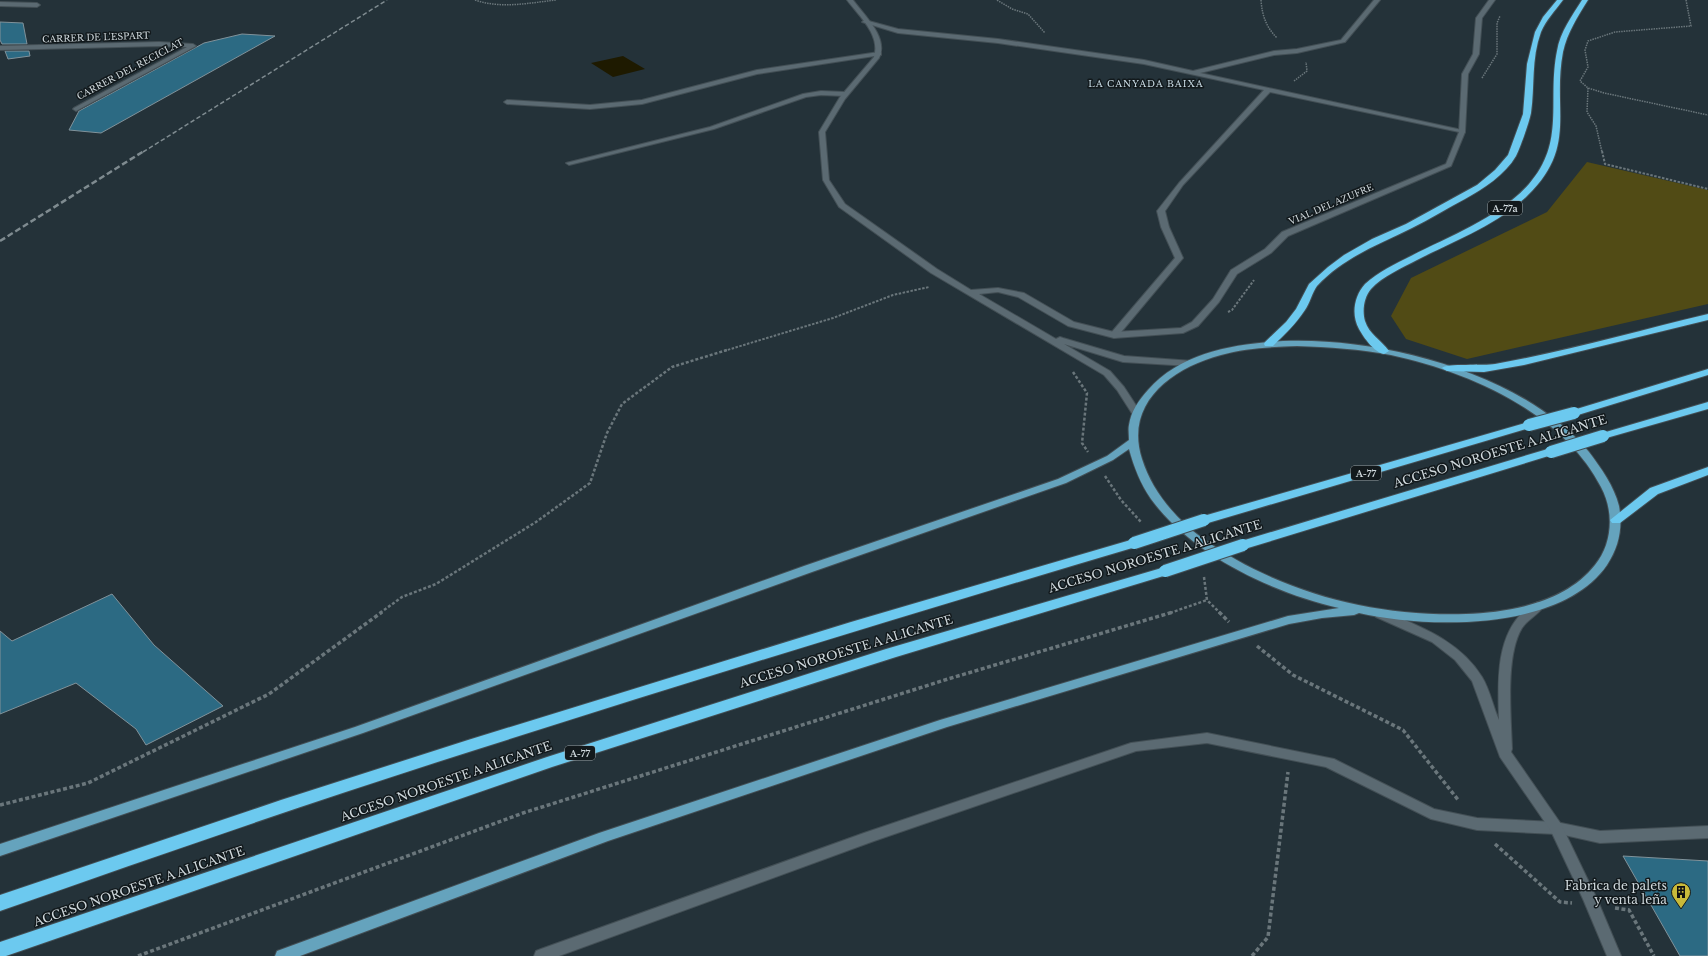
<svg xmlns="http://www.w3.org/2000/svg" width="1708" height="956" font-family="'Libre Baskerville',serif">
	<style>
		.green { fill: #514b15 }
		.water { fill: #1e1a00 }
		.building { fill: #2c6a83; stroke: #81929a }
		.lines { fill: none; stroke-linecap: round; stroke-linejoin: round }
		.lane-casing { stroke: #434f55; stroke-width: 2 }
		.street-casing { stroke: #434f55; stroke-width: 2 }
		.secondary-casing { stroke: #434f55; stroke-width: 2 }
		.primary-casing { stroke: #434f55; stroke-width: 2 }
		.highway-casing { stroke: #434f55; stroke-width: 2 }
		.path-far3 { stroke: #6a767b; stroke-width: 1.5; stroke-dasharray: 1.5 1; stroke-linecap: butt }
		.path-far2 { stroke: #6a767b; stroke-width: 2; stroke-dasharray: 2.5 1.5; stroke-linecap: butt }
		.path-far1 { stroke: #6a767b; stroke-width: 2.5; stroke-dasharray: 3 2; stroke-linecap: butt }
		.path { stroke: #6a767b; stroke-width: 3.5; stroke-dasharray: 4 2.5; stroke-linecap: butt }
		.lane { fill: #5b6a72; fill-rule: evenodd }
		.street { fill: #5b6a72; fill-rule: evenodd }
		.secondary { fill: #5b6a72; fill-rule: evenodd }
		.primary { fill: #65a3bd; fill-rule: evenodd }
		.highway { fill: #6cc9ef; fill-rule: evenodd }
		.rail-far1 { stroke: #7f8b90; stroke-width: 1.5; stroke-dasharray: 4.5 2.5; stroke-linecap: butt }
		.rail { stroke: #7f8b90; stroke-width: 2.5; stroke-dasharray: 6 3; stroke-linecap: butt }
		.highway-bridge-casing { stroke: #434f55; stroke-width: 14; stroke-linecap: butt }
		.highway-bridge { stroke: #6cc9ef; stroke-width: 12 }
		.labels { text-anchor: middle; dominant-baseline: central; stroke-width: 3; stroke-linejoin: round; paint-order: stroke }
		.far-street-label { font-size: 9px; fill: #d0d9dd; stroke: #12191c }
		.far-neighbourhood-label { font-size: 9px; letter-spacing: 1px; fill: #c7d9e2; stroke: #12191c }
		.shield { fill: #12191c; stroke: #979fa3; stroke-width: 1 }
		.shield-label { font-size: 9px; font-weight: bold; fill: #d0d9dd }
		.near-street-label { font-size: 12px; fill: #d0d9dd; stroke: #12191c }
		.near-poi-label { font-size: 12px; fill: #d0d9dd; stroke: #12191c; text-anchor: end }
	</style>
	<rect width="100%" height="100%" fill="#243239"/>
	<!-- green -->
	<path class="green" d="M1587 162 1708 190V304L1467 359 1406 339 1391 316 1411 278 1547 212Z"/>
	<!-- water -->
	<path class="water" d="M623 56 645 69 613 77 591 63Z"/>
	<!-- building -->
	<path class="building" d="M0 22 23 23 27 44H2L0 40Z
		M242 34 275 36 101 133 69 130 79 111 204 43Z
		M5 51H29L30 56 8 59Z
		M112 594 154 645 223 706 146 745 136 729 76 683 0 714V631L12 641Z
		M1623 856 1708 861V956H1680Z"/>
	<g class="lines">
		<!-- lane casing -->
		<g class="lane-casing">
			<path id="lane" d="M879 52 881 53V55L757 74 642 104 590 109 507 104 504 102 507 100 590 105 642 100 757 70Z
				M821 91 845 92 848 94 845 96 821 95 806 97 714 129 569 165 566 163 710 127 803 94Z
				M1207 733 1334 759 1434 809 1477 818 1556 822 1561 824 1563 828 1561 832 1556 834 1477 830 1431 819 1326 767 1207 743 1136 751 874 841 559 956H534L536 951 541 949 864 833 1131 743Z"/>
		</g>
		<!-- street casing -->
		<g class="street-casing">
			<path id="street" d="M1374 0H1380L1345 42 1297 53 1274 55 1200 73 1462 130 1465 132 1464 133 1270 92 1183 185 1165 211 1169 227 1183 258 1117 337 1114 338 1110 335 1111 333 1175 258 1161 227 1157 211 1179 183 1264 90 1144 64 998 43 898 33 862 22 865 20 898 29 998 39 1144 60 1193 71 1274 51 1297 49 1341 40Z
				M0 2 37 3 40 5 37 7 0 6Z
				M159 42 193 44 196 46 76 111 73 109 74 108 187 47 159 46 0 50V46Z
				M1556 822 1600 831 1708 826V838L1600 843 1551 832 1549 828 1551 824Z"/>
		</g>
		<!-- secondary casing -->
		<g class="secondary-casing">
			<path id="secondary" d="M847 0H853C864 15 889 38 879 58L845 99 825 132 829 180 845 204 937 269 971 290 998 288 1024 293 1074 322 1114 332 1181 328 1192 322 1213 299 1231 270 1265 249 1282 232 1446 164 1459 132 1462 74 1473 54 1476 18 1489 0H1495L1482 18 1479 54 1468 74 1465 132 1451 166 1288 236 1271 253 1237 274 1219 302 1198 326 1183 333 1114 338 1068 326 1018 297 998 292 979 294 1056 339 1060 337 1063 338 1124 356 1193 361 1194 363 1190 366 1123 362 1064 344 1110 371 1124 387 1141 413 1136 416 1133 415 1117 390 1104 375 931 273 839 207 823 180 819 132 840 97 874 57C881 35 859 16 847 0Z
				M1538 602 1542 603 1544 606C1538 615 1528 619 1522 628 1505 656 1511 716 1512 749L1511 752 1561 824 1597 899 1621 956H1607L1583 899 1551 831 1500 757 1472 681 1455 660 1432 642 1376 617 1374 614 1376 611H1384C1421 627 1460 641 1482 677 1490 690 1493 707 1499 720 1498 683 1495 637 1525 610 1529 607 1533 604 1538 602Z"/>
		</g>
		<!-- primary casing -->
		<g class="primary-casing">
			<path id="primary" d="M1283 341C1382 337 1523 373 1589 452 1601 468 1614 486 1619 506 1623 527 1619 547 1607 565 1562 631 1428 629 1359 613L1354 615 1322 618 1289 624 947 727 608 841 300 956H275L277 951 599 833 940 720 1288 616 1339 608C1273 593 1192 555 1151 499 1140 483 1134 467 1129 449L1113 460 1066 483 812 572 363 733 0 856V844L355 727 804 566 1058 479 1107 456 1129 440C1129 435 1128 429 1129 425 1131 411 1139 400 1148 390 1181 352 1235 344 1283 341ZM1297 346C1329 347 1360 349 1391 355 1470 372 1563 413 1601 487 1614 511 1613 543 1595 565 1565 603 1511 612 1466 614 1373 617 1278 592 1202 538 1175 518 1152 491 1142 459 1124 403 1172 368 1221 355 1245 348 1271 347 1297 346Z"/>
		</g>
		<!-- highway casing -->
		<g class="highway-casing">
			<path id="highway" d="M1557 0H1563C1555 11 1546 20 1541 32 1531 59 1535 86 1531 113 1529 123 1520 148 1516 156 1505 175 1483 189 1465 199 1448 208 1430 219 1412 228 1378 245 1344 257 1317 286 1312 293 1310 303 1305 310 1296 324 1284 335 1273 346H1265L1264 344 1265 342 1286 322 1296 309 1309 284 1328 267 1344 255 1372 239 1406 224 1477 185 1495 170 1508 155 1523 114 1527 64 1535 32 1543 17Z
				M1582 0H1588C1578 16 1567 33 1563 52 1552 110 1578 147 1527 196 1497 225 1454 241 1417 260 1402 268 1383 276 1371 289 1364 297 1362 311 1365 321 1369 334 1381 340 1389 351L1384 354C1374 352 1364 338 1359 329 1351 315 1354 296 1365 284 1378 272 1395 264 1411 256 1450 236 1500 217 1529 184 1566 142 1547 100 1557 51 1560 32 1572 16 1582 0Z
				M1708 314V320L1524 365 1484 372 1447 371 1442 368C1445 363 1485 366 1495 364 1567 351 1637 331 1708 314Z
				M1708 369V375L1578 415H1570L1568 413 1570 411Z
				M1708 402V409L1603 439 1599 438 1597 436 1599 434Z
				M1529 422 1533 423 1535 425 1533 427 1208 523H1200L1198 520 1200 517Z
				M1551 448 1555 450 1557 452 1555 454 1248 548 1243 549 1238 548 1237 545 1238 542Z
				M1708 467V475L1658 494 1620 523H1612L1610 520 1650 488Z
				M1134 539 1139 540 1140 543 1139 546C916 612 694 680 472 751 314 801 157 856 0 911V895L281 800 468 740 851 622Z
				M1165 567 1170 568 1172 571 1170 574 896 657 552 767 6 956H0V942L547 757 886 649Z"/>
		</g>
		<!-- path-far3 -->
		<path class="path-far3" d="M475 0C501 9 529 3 556 0
			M997 0 1012 9 1028 14 1045 33
			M1261 0C1262 15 1266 27 1277 38
			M1686 0 1691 26 1615 32 1588 41 1585 50 1588 67 1580 81 1588 88 1604 93 1708 115
			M1482 78 1497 54V23L1500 16
			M1294 81 1307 71 1306 62
			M1588 88 1587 112 1596 126 1602 152"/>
		<!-- path-far2 -->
		<path class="path-far2" d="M1602 151 1605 164 1708 189
			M1228 312 1232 310 1254 280
			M724 351 833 318 893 295 929 287"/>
		<!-- path-far1 -->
		<path class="path-far1" d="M1073 372 1087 393 1082 443 1088 452
			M1105 476 1121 500 1141 522
			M1204 577 1207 600 1220 613
			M380 613 402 597 436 584 536 522 590 483 607 433 622 404 672 367 727 350
			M1170 613 1207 600"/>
		<!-- path -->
		<path class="path" d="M1219 612 1229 622
			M1257 646 1293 675 1403 730 1459 801
			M0 805 88 783 269 694 382 612
			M1495 844 1560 902 1572 903
			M1615 908 1629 910 1654 956
			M138 956 523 813 948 679 1173 612
			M1252 956 1268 937 1288 772"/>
		<!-- lane -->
		<use href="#lane" class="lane"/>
		<!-- street -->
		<use href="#street" class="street"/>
		<!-- secondary -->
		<use href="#secondary" class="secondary"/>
		<!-- primary -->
		<use href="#primary" class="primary"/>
		<!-- highway -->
		<use href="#highway" class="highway"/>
		<!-- rail-far1 -->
		<path class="rail-far1" d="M143 152 387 0"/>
		<!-- rail -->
		<path class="rail" d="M0 241 144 151"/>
		<!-- highway-bridge casing -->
		<g class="highway-bridge-casing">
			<path id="highway-bridge" d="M1529 425 1574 413
				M1551 452 1603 436
				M1134 543 1204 520
				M1165 571 1243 545"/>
		</g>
		<!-- highway-bridge -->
		<use href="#highway-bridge" class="highway-bridge"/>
	</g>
	<!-- icons -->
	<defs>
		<g id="building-pin" transform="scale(1)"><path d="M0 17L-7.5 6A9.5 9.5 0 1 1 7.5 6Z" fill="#c9ba3a" stroke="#12191c"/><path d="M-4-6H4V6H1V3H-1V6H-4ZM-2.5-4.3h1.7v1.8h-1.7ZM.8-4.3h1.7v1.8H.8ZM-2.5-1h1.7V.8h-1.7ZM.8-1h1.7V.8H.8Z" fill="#111"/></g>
	</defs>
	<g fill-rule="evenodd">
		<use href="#building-pin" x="1681" y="892"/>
	</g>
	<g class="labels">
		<!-- far-street labels -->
		<g class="far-street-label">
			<text transform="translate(96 37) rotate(-2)">CARRER DE L'ESPART</text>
			<text transform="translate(130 69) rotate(-28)">CARRER DEL RECICLAT</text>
			<text transform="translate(1331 204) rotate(-23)">VIAL DEL AZUFRE</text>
		</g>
		<!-- far-neighbourhood labels -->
		<g class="far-neighbourhood-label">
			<text x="1146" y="83">LA CANYADA BAIXA</text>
		</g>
		<!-- shield labels -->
		<g class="shield">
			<rect x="1488" y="201" width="34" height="14" rx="3"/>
			<rect x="1351" y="466" width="30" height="14" rx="3"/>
			<rect x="565" y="746" width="30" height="14" rx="3"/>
		</g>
		<g class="shield-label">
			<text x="1505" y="208">A-77a</text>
			<text x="1366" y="473">A-77</text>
			<text x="580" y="753">A-77</text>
		</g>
		<!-- near-street labels -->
		<g class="near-street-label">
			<text transform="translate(1500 451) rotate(-17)">ACCESO NOROESTE A ALICANTE</text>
			<text transform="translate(1155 556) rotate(-17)">ACCESO NOROESTE A ALICANTE</text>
			<text transform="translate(846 651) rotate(-17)">ACCESO NOROESTE A ALICANTE</text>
			<text transform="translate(446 781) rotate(-19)">ACCESO NOROESTE A ALICANTE</text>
			<text transform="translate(139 886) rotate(-19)">ACCESO NOROESTE A ALICANTE</text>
		</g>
		<!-- near-poi labels -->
		<g class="near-poi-label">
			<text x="1667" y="885">Fabrica de palets<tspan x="1667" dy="14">y venta leña</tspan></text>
		</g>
	</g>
</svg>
